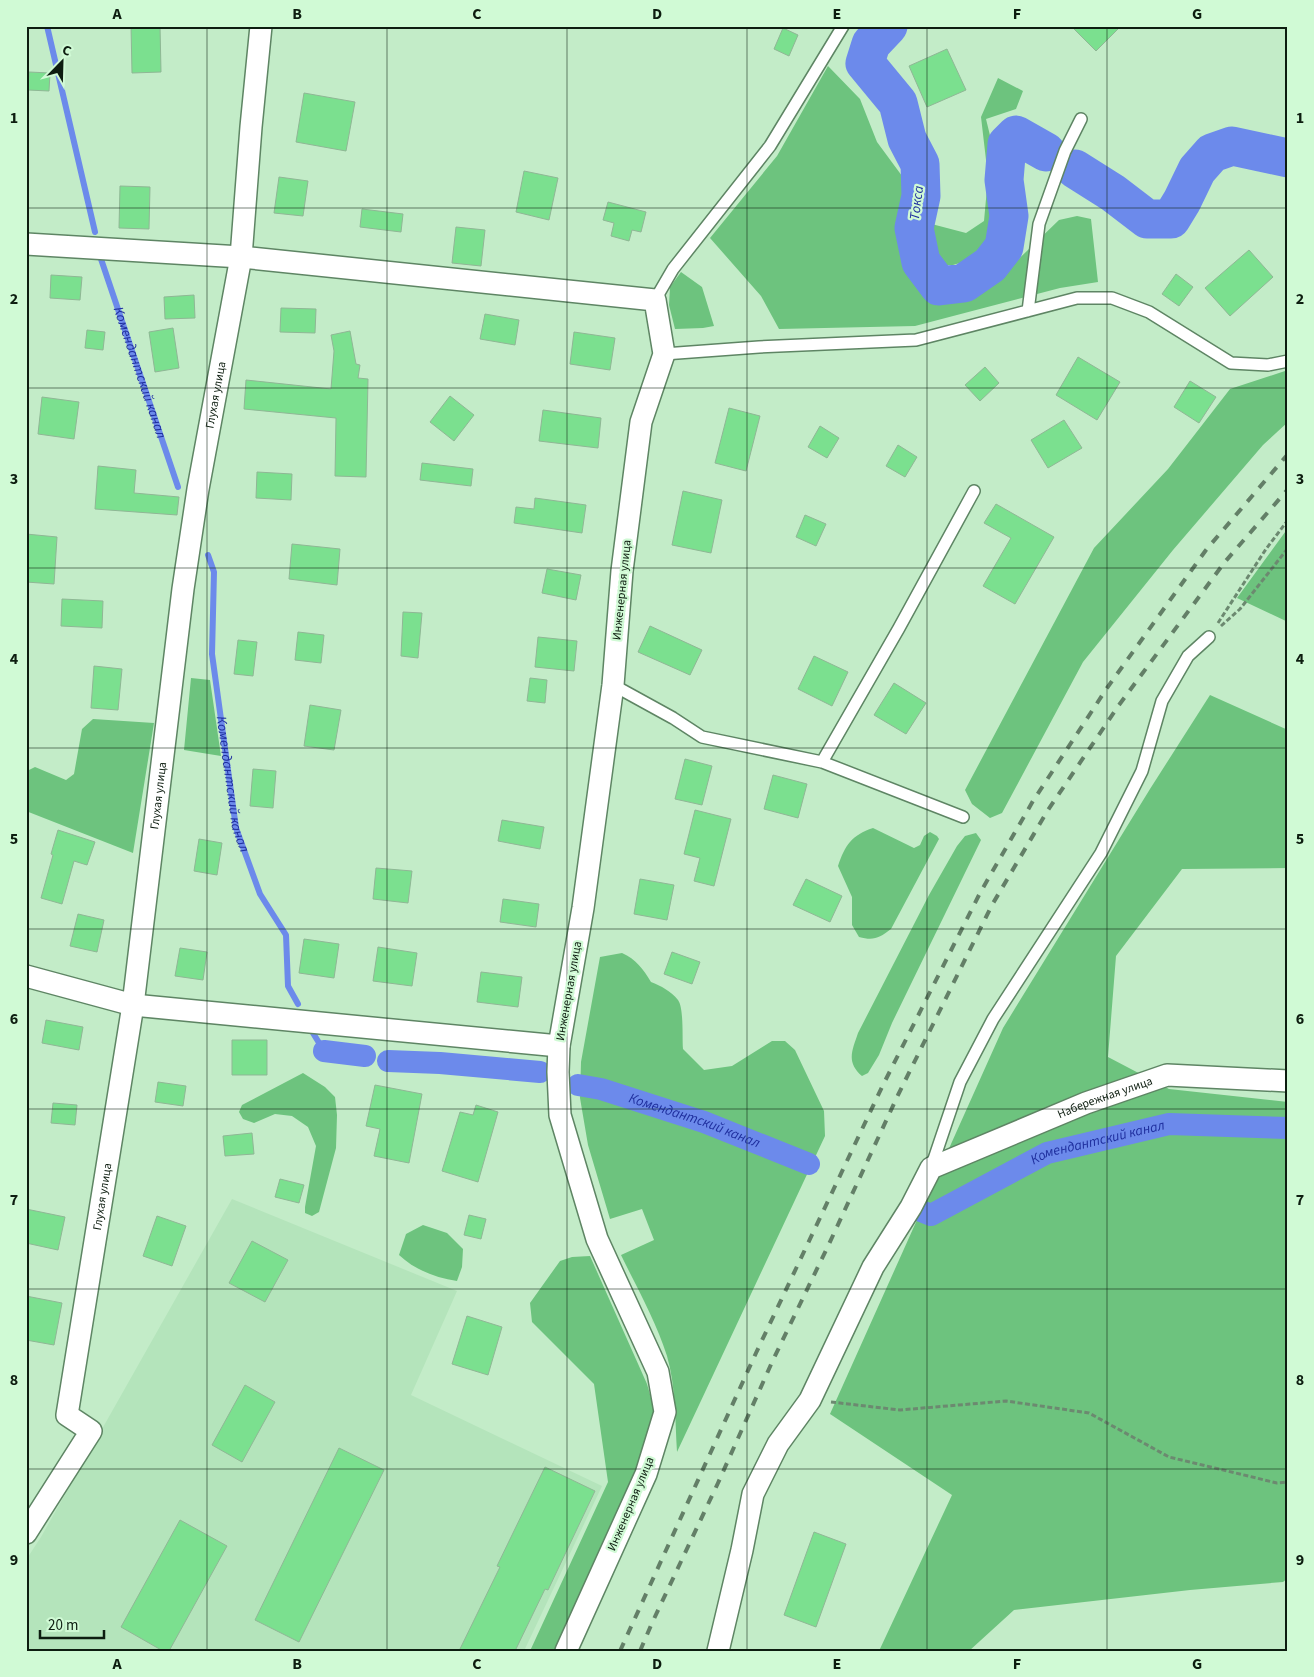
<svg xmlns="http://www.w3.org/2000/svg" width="1314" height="1677" font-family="'Source Sans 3',sans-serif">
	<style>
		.built { fill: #b4e4bb }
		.green { fill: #6dc37e }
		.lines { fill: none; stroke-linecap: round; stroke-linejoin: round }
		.stream { stroke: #6c8aeb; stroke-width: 6 }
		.canal { stroke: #6c8aeb; stroke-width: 22 }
		.river { stroke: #6c8aeb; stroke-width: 39 }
		.building { fill: #7be08f; stroke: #8fb795 }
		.service-casing { stroke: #5e8564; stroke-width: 14 }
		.minor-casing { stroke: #5e8564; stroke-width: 24 }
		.path { stroke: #6c8970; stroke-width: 3; stroke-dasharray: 5 2.5; stroke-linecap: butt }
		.service { stroke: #fff; stroke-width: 11 }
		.minor { stroke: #fff; stroke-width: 21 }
		.rail { stroke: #637f67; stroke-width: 4; stroke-dasharray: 9 9; stroke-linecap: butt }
		.grid { fill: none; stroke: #0d1d10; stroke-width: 1; stroke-opacity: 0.55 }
		.labels { text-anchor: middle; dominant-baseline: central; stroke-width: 4.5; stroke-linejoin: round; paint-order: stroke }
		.street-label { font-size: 12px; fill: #0d1d10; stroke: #d0fad5 }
		.water-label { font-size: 14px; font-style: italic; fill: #1f2f9e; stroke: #d0fad5 }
		.neatline { fill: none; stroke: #0d1d10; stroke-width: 2 }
		.grid-label { font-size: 16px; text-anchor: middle; font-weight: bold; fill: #0d1d10 }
	</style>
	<rect width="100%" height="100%" fill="#c3ecc8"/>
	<!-- built -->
	<path class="built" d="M232 1199 457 1291 411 1395 602 1486 524 1651H26V1560L41 1537Z"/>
	<!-- green -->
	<path class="green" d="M828 66 860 99 877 142 905 180 904 226 916 265 935 290 964 289 999 278 1059 220 1077 216 1091 219 1098 282 1060 288 915 326 779 329 761 296 710 238 777 156Z
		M998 78 1023 91 1016 109 986 119 995 156 996 200 999 226 994 238 986 250 970 260 953 265H938L925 254 924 222 966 233 984 221 988 177 981 117Z
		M681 272 702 287 714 326 703 328 675 329 669 305 670 287Z
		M1288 370V422L1263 445 1173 550 1083 662 1002 813 990 818 972 804 965 790 1094 548 1168 469 1230 389Z
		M1288 528V622L1237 598Z
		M191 678 210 680 221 756 184 750Z
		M1210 695 1288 730V868L1182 869 1116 956 1108 1057 1169 1089 1288 1102V1578L1283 1582 1190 1590 1014 1610 969 1651H879L952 1495 830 1414 1003 1028 1150 789Z
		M93 719 154 723 133 853 26 811 27 771 35 767 66 780 74 774 82 729Z
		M873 828 914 848 920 845 924 836 930 832 937 836 939 839 891 929C879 938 874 941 859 937L852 925V897L838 866C845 845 852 835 873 828Z
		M976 833 981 840 892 1023 879 1055 868 1073 862 1076C846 1062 852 1051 858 1033L929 895 957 846 965 836Z
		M622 953C636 959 643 969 651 982 661 986 671 991 678 1000 684 1008 682 1038 683 1049L704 1070 732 1066 772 1041H785L795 1050 824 1111 825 1136 677 1452C675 1420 676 1387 667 1356 656 1321 637 1288 621 1255L654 1240 642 1209 610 1219 588 1145 580 1098 581 1062 600 957Z
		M303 1073 325 1087 335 1097 337 1115 336 1148 319 1212 312 1216 305 1213V1207L316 1146 308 1127 292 1116 275 1114 254 1123 243 1119 239 1112 242 1105Z
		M423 1225 447 1233 463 1249 462 1267 457 1281C436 1278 415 1270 399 1255L406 1234Z
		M590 1256 647 1384 656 1415 638 1470 554 1651H530L608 1482 594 1384 532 1322 530 1303 560 1261 572 1257Z"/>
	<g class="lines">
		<!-- stream -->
		<g class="stream">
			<path d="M47 26 95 232"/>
			<path id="s1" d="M101 259 178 487"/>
			<path id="s2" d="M208 555 214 572 212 654 236 828 260 894 286 935 288 986 298 1004"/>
			<path d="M313 1033 324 1051"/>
		</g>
		<!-- canal -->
		<g class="canal">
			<path d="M324 1051 365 1056"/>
			<path d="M388 1061 440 1063 540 1072"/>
			<path id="s3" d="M578 1085 601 1089 704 1122 809 1164"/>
			<path id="s4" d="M921 1211 931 1215 1047 1153 1169 1124 1288 1128"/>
		</g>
		<!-- river -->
		<path class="river" d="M888 26 871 44 865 63 898 103 907 139 920 164 921 196 914 228 921 262 939 286 964 283 990 265 1004 247 1009 216 1004 180 1007 144 1016 135 1046 152
			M1075 169 1113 193 1147 219H1171L1182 201 1197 170 1212 153 1232 146 1288 158"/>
	</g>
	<!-- building -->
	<path class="building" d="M131 26H160L161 72 132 73Z
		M1071 26H1121L1096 51Z
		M783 28 798 35 789 56 774 49Z
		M947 49 966 90 927 107 909 66Z
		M29 72 50 73 49 91 28 90Z
		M304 93 355 102 346 151 296 142Z
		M524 171 558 178 549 220 516 212Z
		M279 177 308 181 303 216 274 213Z
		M120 186 150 187 149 229 119 228Z
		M608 202 646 212 641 232 632 230 629 241 611 236 614 223 603 220Z
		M362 209 403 214 401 232 360 227Z
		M456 227 485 230 481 266 452 263Z
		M1249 250 1273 277 1230 316 1205 288Z
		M1176 274 1193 287 1179 306 1162 294Z
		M51 275 82 277 80 300 50 298Z
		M194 295 195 318 165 319 164 297Z
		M281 308 316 309 315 333 280 332Z
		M485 314 519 320 515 345 480 339Z
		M173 328 179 368 155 372 149 332Z
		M87 330 105 332 103 350 85 348Z
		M350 331 356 364 360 365 358 378 368 379 366 477 335 476 336 418 244 409 246 380 331 389 334 351 331 335Z
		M574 332 615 338 610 370 570 364Z
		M1078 357 1120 382 1097 420 1056 395Z
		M985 367 999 383 980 401 965 385Z
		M1190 381 1216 397 1199 423 1174 407Z
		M450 396 474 415 454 441 430 422Z
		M42 397 79 402 74 439 38 434Z
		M729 408 760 416 746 471 715 463Z
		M543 410 601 418 598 448 539 441Z
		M1064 420 1082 448 1048 468 1031 440Z
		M820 426 839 438 827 458 808 447Z
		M898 445 917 457 905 477 886 466Z
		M422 463 473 469 471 486 420 480Z
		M98 466 136 470 134 493 179 497 177 515 95 509Z
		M257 472 292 474 291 500 256 498Z
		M683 491 722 500 711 553 672 545Z
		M535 498 586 505 582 533 514 523 516 507 534 509Z
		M996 504 1054 537 1015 604 983 586 1011 538 984 523Z
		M805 515 826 524 816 546 796 537Z
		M26 534 57 537 54 584 26 582Z
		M292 544 340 549 337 585 289 579Z
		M547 569 581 575 576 600 542 593Z
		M62 599 103 601 102 628 61 626Z
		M403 612 422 613 418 658 401 656Z
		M650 626 702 650 690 675 638 652Z
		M298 632 324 635 321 663 295 660Z
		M538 637 577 641 574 671 535 667Z
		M238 640 257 642 253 676 234 674Z
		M814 656 848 672 832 706 798 689Z
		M94 666 122 669 118 710 91 708Z
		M530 678 547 680 545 703 527 701Z
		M894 683 926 703 906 734 874 715Z
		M310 705 341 710 334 750 304 746Z
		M685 759 712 766 702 805 675 799Z
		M253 769 276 771 273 808 250 806Z
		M773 775 807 784 798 818 764 809Z
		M695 810 731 819 714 886 694 881 700 858 684 854Z
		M502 820 544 827 540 849 498 841Z
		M58 830 95 842 87 865 74 861 62 904 41 898 53 855 51 854Z
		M199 839 222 843 217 875 194 871Z
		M376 868 412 871 408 903 373 899Z
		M640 879 674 885 667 920 634 914Z
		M806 879 842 896 830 922 793 905Z
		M503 899 539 904 536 927 500 922Z
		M78 914 104 920 97 952 70 946Z
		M304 939 339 944 334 978 299 973Z
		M378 947 417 953 412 986 373 981Z
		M180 948 207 952 203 980 175 976Z
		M672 952 700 962 692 984 664 974Z
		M481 972 522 977 518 1007 477 1002Z
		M46 1020 83 1027 79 1050 42 1043Z
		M232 1040H267V1075H232Z
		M158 1082 186 1086 183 1106 155 1102Z
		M375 1085 422 1094 409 1163 374 1156 380 1129 366 1126Z
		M53 1103 77 1105 75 1125 51 1123Z
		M476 1105 498 1112 478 1182 442 1171 460 1112 473 1115Z
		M252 1133 254 1154 225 1156 223 1136Z
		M280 1179 304 1185 299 1203 275 1197Z
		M26 1209 65 1217 58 1250 26 1243Z
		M469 1215 486 1219 481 1239 464 1235Z
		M157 1216 186 1226 172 1266 143 1256Z
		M252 1241 288 1260 265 1302 229 1283Z
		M26 1296 62 1303 54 1345 26 1340Z
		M467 1316 502 1327 488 1375 452 1364Z
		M245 1385 275 1402 242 1462 212 1445Z
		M339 1448 384 1470 299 1642 255 1620Z
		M545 1467 595 1491 548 1590 545 1589 515 1651H459L500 1567 497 1566Z
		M180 1520 227 1546 169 1651H163L121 1627Z
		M814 1532 846 1544 816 1627 784 1615Z"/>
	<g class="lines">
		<!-- service casing -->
		<g class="service-casing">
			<path id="service" d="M655 300 673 269 770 146 843 26
				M1028 311 1039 224 1065 151 1081 119
				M664 354 759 347 916 340 1077 298H1112L1149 312 1231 363 1268 365 1288 361
				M613 685 673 718 702 737 822 762 899 628 974 491
				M822 762 963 817
				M931 1168 960 1082 993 1019 1101 853 1142 771 1162 701 1188 656 1209 637"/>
		</g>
		<!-- minor casing -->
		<g class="minor-casing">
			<g id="minor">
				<path d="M26 244 241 257 655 300 664 354 641 422 622 571 613 685 583 908 559 1046 558 1072 560 1115 597 1239 658 1372 665 1412 646 1474 566 1651"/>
				<path d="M26 976 133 1005 559 1046"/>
				<path id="s5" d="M26 1533 91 1431 67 1415 133 1005 183 589 198 489 241 257 251 127 261 26"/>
				<path id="s6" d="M718 1651 742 1550 753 1494 778 1444 810 1400 873 1267 911 1207 931 1168 1086 1103 1167 1075 1288 1081"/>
			</g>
		</g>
		<!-- path -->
		<path class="path" d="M1218 623 1266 549 1288 520
			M1221 626 1240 609 1288 548
			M831 1402 900 1410 1006 1401 1089 1413 1169 1457 1277 1483 1288 1482"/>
		<!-- service -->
		<use href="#service" class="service"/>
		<!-- minor -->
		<use href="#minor" class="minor"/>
		<!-- rail -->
		<path class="rail" d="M620 1651 756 1353 882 1087 980 893 1033 801 1107 688 1206 550 1288 454
			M640 1651 652 1623 718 1483 773 1360 829 1244 898 1095 992 905 1048 810 1119 705 1224 563 1288 489"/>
	</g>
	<!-- grid -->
	<path class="grid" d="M207 26V1651M387 26V1651M567 26V1651M747 26V1651M927 26V1651M1107 26V1651M26 208H1288M26 388H1288M26 568H1288M26 748H1288M26 929H1288M26 1109H1288M26 1289H1288M26 1469H1288"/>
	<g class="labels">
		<!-- street labels -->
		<g class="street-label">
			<text stroke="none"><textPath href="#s5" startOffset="1181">Глухая улица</textPath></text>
			<text transform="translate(622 590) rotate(-84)">Инженерная улица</text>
			<text stroke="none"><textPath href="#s5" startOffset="776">Глухая улица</textPath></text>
			<text transform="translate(569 991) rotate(-80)">Инженерная улица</text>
			<text stroke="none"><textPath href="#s6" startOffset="721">Набережная улица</textPath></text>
			<text stroke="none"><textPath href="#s5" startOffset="371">Глухая улица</textPath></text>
			<text transform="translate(631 1504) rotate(-67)">Инженерная улица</text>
		</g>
		<!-- water labels -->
		<g class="water-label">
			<text transform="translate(917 203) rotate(-83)">Токса</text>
			<text stroke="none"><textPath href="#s1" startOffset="120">Комендантский канал</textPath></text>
			<text stroke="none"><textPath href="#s2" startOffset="232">Комендантский канал</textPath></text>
			<text stroke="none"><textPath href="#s3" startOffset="122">Комендантский канал</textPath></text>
			<text stroke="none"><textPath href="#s4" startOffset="194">Комендантский канал</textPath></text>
		</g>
	</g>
	<!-- border -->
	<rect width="1314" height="1677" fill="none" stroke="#d0fad5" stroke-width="55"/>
	<!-- north arrow -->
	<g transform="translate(62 62) rotate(23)" stroke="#d0fad5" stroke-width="4" paint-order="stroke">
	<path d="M0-4L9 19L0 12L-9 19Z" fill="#0d1d10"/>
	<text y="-8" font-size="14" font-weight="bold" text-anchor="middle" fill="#0d1d10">С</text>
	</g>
	<!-- scale -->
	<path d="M40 1630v8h64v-8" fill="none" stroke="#0d1d10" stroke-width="2.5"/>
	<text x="48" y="1630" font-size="15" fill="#0d1d10" stroke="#d0fad5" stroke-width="4" paint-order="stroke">20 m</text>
	<rect x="28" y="28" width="1258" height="1622" class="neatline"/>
	<g class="grid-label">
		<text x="117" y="19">A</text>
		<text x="297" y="19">B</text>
		<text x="477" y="19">C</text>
		<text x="657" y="19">D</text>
		<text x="837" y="19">E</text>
		<text x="1017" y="19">F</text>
		<text x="1197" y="19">G</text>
		<text x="14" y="123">1</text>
		<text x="1300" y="123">1</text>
		<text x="14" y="304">2</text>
		<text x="1300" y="304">2</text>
		<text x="14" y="484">3</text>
		<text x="1300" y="484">3</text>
		<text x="14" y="664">4</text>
		<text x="1300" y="664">4</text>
		<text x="14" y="844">5</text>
		<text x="1300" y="844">5</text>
		<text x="14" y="1024">6</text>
		<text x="1300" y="1024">6</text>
		<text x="14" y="1205">7</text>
		<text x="1300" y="1205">7</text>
		<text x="14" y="1385">8</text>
		<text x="1300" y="1385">8</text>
		<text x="14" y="1565">9</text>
		<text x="1300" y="1565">9</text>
		<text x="117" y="1669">A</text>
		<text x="297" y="1669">B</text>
		<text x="477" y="1669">C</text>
		<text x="657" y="1669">D</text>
		<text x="837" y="1669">E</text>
		<text x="1017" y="1669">F</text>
		<text x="1197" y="1669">G</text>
	</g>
</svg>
